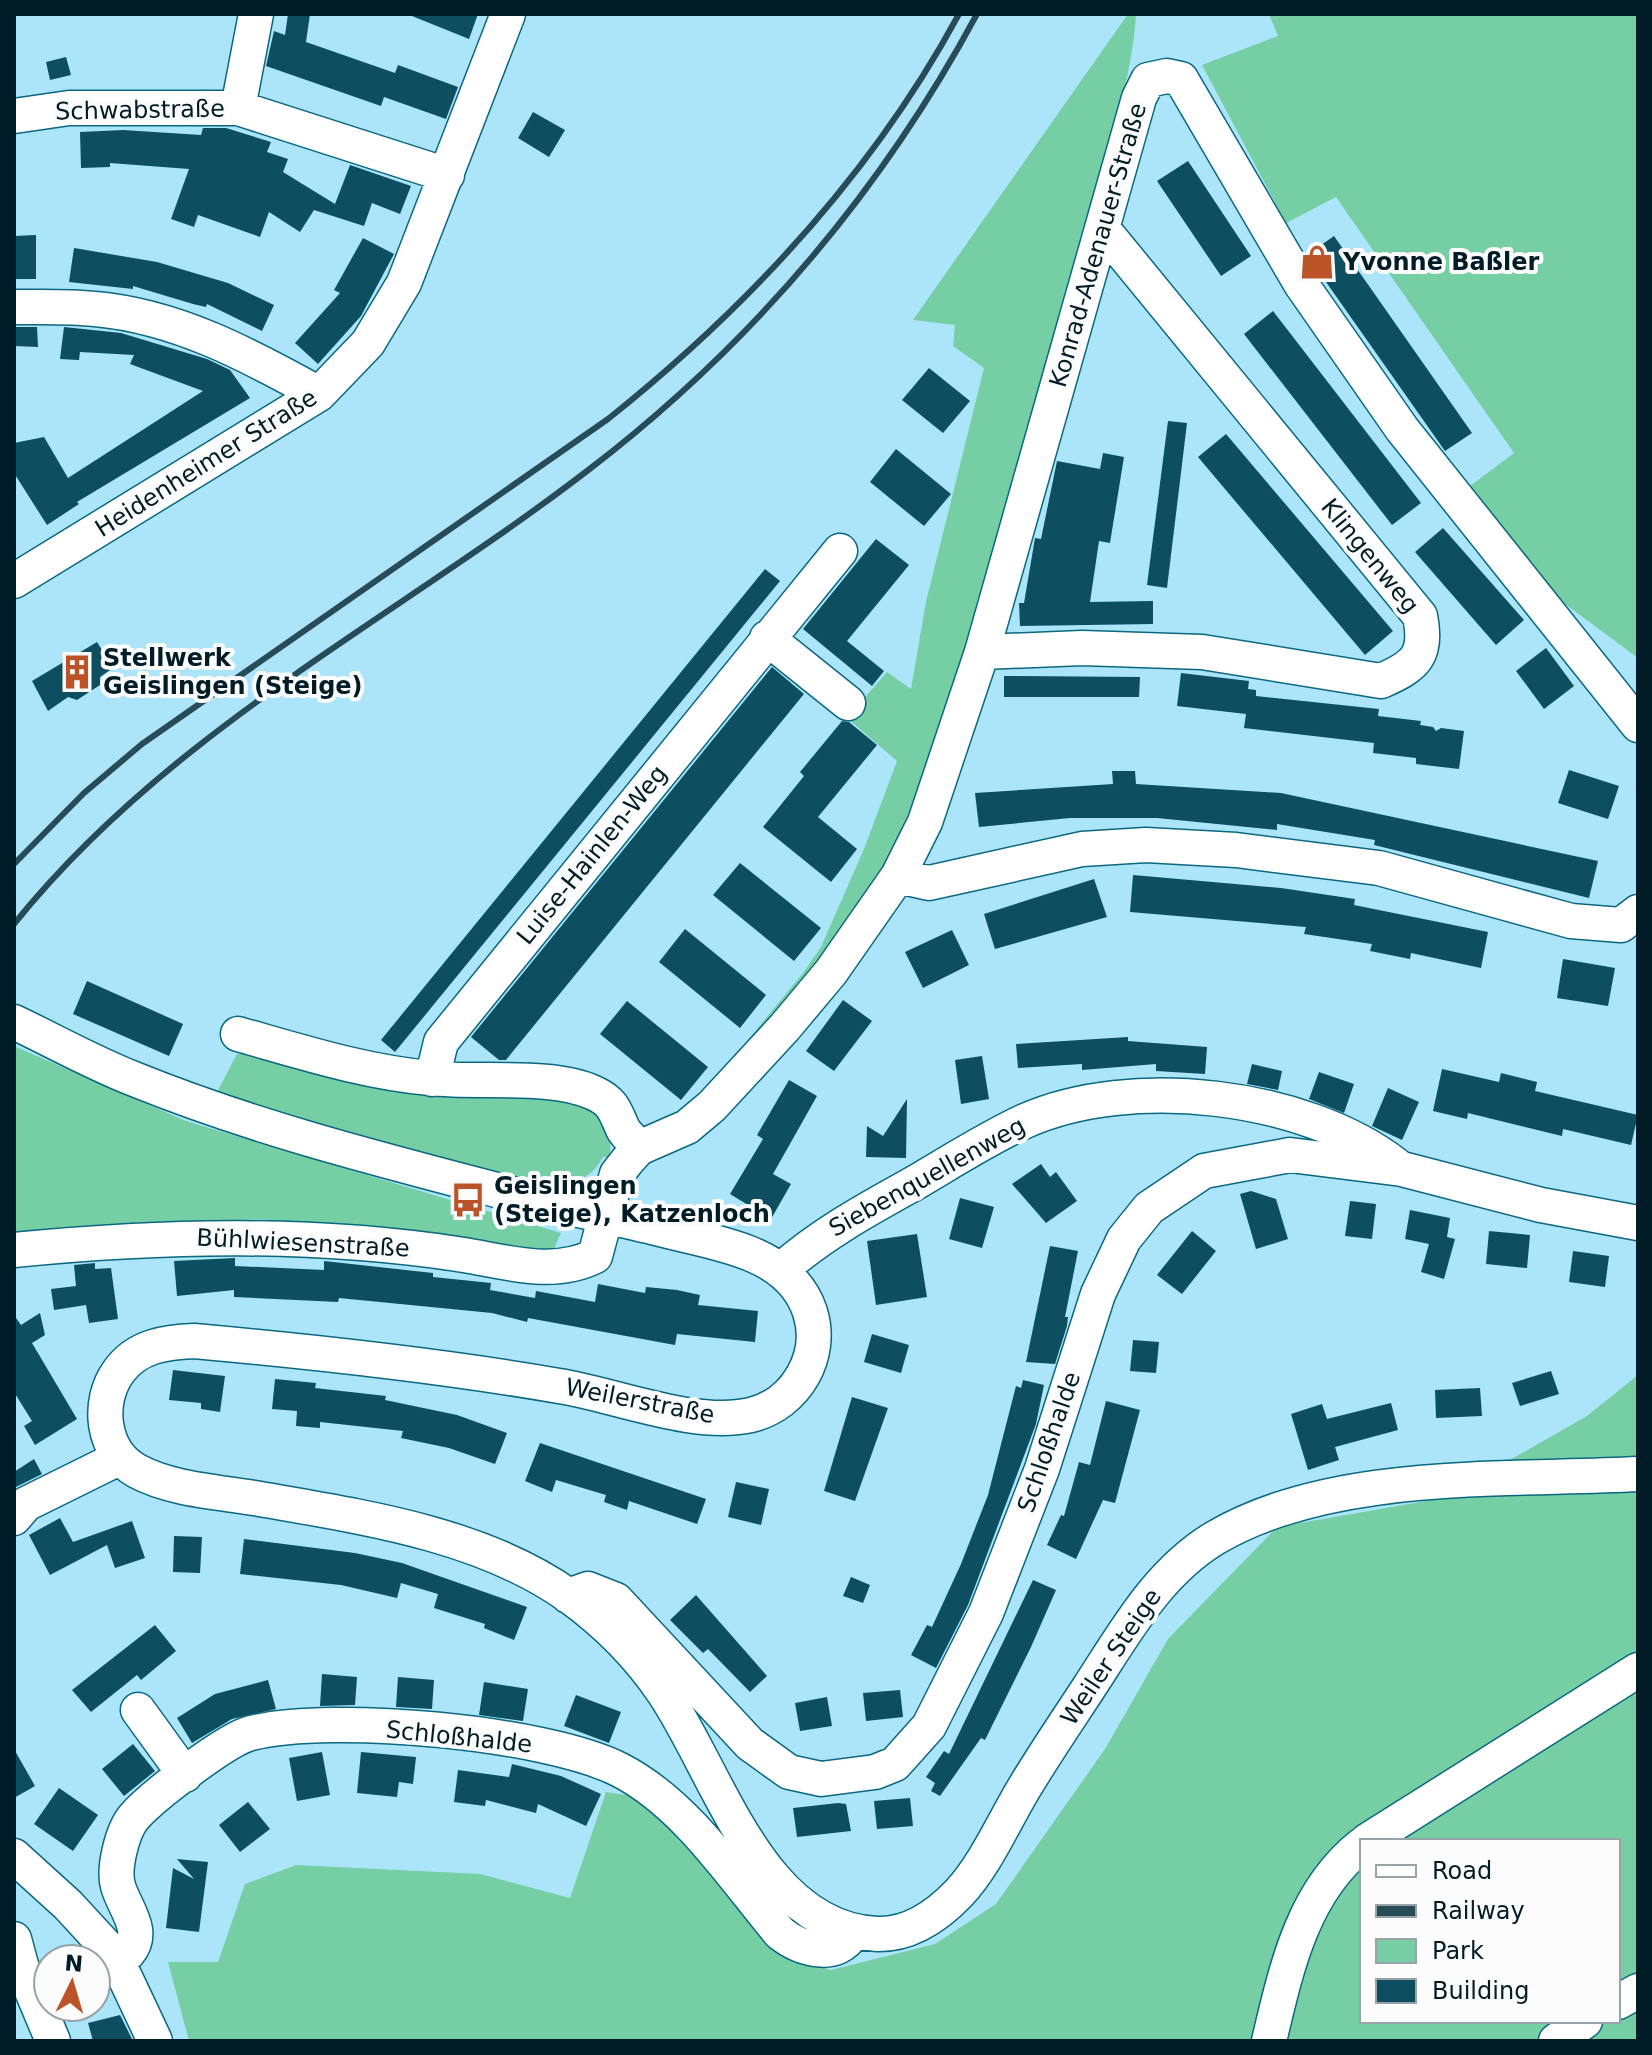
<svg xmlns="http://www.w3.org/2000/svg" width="1652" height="2055" font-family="'DejaVu Sans',sans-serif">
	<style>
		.green { fill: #76cea4; fill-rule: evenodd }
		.building { fill: #0d4e60 }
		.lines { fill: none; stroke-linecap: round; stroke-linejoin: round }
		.minor-casing { stroke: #0a6880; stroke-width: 37 }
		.minor { stroke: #fff; stroke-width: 34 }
		.rail { stroke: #274b57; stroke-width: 6 }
		.labels { text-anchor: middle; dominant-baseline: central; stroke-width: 8; stroke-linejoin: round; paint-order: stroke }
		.street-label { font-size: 24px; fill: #001d27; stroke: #fcfcfc }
		.poi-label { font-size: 24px; font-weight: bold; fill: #001d27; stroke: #fcfcfc; text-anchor: start }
	</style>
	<rect width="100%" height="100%" fill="#ace5fa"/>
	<!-- green -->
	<path class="green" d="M1128 14H1136C1131 94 1100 166 1079 242 1034 407 986 572 939 736 904 831 863 923 795 999 773 1024 748 1046 724 1069L803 973 821 947 864 849 897 761 847 718 887 672 911 689 926 602 984 368 953 346 955 325 913 320Z
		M1269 14H1638V658L1538 584 1470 486 1514 453 1336 197 1286 223 1202 65 1278 36Z
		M14 1046 186 1121 561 1233 553 1251 390 1229 258 1219 14 1238Z
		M251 1052 590 1103 611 1133 610 1157H603C590 1181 576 1182 550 1180L548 1185 462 1167 215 1096 237 1054Z
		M1638 1375V2041H189L168 1962H218L245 1884 296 1865 480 1874 570 1898 606 1792 640 1797 701 1855 795 1958 831 1970 935 1944 996 1904 1105 1749 1168 1639 1277 1527 1443 1498 1587 1416ZM1362 1841H1618V2021H1362Z"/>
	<!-- building -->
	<path class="building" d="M288 14H310L306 42 395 73 398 65 458 87 446 119 384 97 381 106 266 66 274 31 285 35Z
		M407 14H478L469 39Z
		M66 57 71 75 50 80 46 62Z
		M533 112 565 130 549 157 518 138Z
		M203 128H226L271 142 267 152 288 159 283 172 335 204 350 165 411 186 400 214 372 203 364 226 314 210 300 232 269 212 260 237 198 215 194 227 171 219 189 169 110 163V167L81 168 80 132 123 130 201 135Z
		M1188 161 1251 256 1221 276 1157 181Z
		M36 235V279H14V236Z
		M1334 236 1472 433 1445 451 1307 255Z
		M363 238 394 254 361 316 318 364 295 343 340 293 334 290Z
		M74 248 157 262 228 283 274 305 262 331 207 304 206 307 193 304 133 286V289L69 282Z
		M1273 311 1421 503 1392 525 1244 334Z
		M14 327H37L38 347 14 346Z
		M64 327 121 333 207 359 230 370 250 398 77 502 79 504 47 525 14 473V443L44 437 68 478 203 391 130 364 134 355 80 352 79 360 60 359Z
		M929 368 970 401 943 433 902 400Z
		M1168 421 1187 423 1167 588 1147 585Z
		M1226 434 1393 631 1365 655 1198 457Z
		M896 449 951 494 924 526 870 482Z
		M1103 453 1124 457 1110 543 1099 541 1090 602 1153 601V624L1020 626 1019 603H1024L1035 538 1041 539 1057 461 1100 469Z
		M1443 528 1524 620 1496 645 1415 552Z
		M876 539 909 565 847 641 884 671 872 686 803 629Z
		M765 569 780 581 395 1052 381 1040Z
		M97 642 113 668 100 677V685L77 700 68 697 48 711 32 681Z
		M1546 648 1574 686 1544 709 1516 671Z
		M772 667 804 694 514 1050 506 1060H499L471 1037Z
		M1181 673 1249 681 1248 689 1256 690V696L1379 709 1378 716 1421 721 1420 725 1433 727 1436 731 1441 728 1464 731 1459 769 1416 764V758L1373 753 1374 743 1244 728 1246 714 1177 706Z
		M1004 676 1140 677 1139 697H1004Z
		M842 721 849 722 877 745 818 817 857 849 831 882 763 827 804 776 800 772Z
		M1569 770 1619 786 1608 819 1558 803Z
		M1112 771H1135L1136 784 1281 793 1598 861 1589 898 1374 845 1375 840 1277 824V830L1157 818H1070L979 827 975 793 1113 784Z
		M740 863 821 928 794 961 713 895Z
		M1133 875 1281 888 1355 899 1354 905 1488 932 1481 968 1411 953 1410 959 1370 951 1372 944 1304 934 1306 927 1130 912Z
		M1094 879 1107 917 995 949 984 914Z
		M685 929 766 995 740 1028 659 962Z
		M952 930 969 965 923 988 905 952Z
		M1563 959 1615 968 1608 1006 1557 998Z
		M87 981 183 1024 169 1056 73 1014Z
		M843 1000 872 1021 834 1071 806 1051Z
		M627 1001 708 1067 681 1100 600 1034Z
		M1128 1037V1041L1207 1047 1205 1074 1156 1071V1064L1082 1070V1064L1018 1068 1016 1044Z
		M982 1056 989 1099 961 1104 955 1060Z
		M1252 1064 1282 1071 1278 1090 1247 1084Z
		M1442 1069 1499 1082 1501 1073 1537 1082 1535 1091 1638 1115 1631 1145 1563 1129 1562 1136 1468 1113 1467 1119 1433 1111Z
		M1319 1072 1354 1084 1344 1113 1309 1099Z
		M789 1080 817 1096 773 1174 791 1184 771 1219 730 1194 763 1139 757 1135Z
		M1388 1088 1419 1102 1402 1140 1372 1126Z
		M907 1099 906 1158 866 1157 867 1126 883 1136Z
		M1041 1164 1050 1177 1056 1172 1077 1201 1046 1223 1012 1184Z
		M1251 1191 1276 1199 1288 1239 1256 1249 1240 1194Z
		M960 1198 994 1207 982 1248 949 1239Z
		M1350 1201 1376 1204 1372 1239 1345 1236Z
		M1410 1210 1450 1218 1447 1237 1455 1239 1444 1279 1421 1272 1429 1244 1405 1239Z
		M1192 1231 1216 1251 1182 1294 1157 1275Z
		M1489 1231 1530 1235 1527 1268 1486 1264Z
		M917 1234 927 1297 876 1305 867 1241Z
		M1050 1246 1078 1251 1065 1317H1068L1067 1326 1055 1364 1026 1362Z
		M1573 1251 1609 1256 1605 1287 1569 1282Z
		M235 1258V1266L324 1270V1261L433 1273V1277L491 1283 490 1290 535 1298 536 1291 595 1302 598 1284 645 1293 646 1287 677 1290 700 1295 698 1305 758 1311 755 1342 677 1334 675 1345 528 1318 527 1322 492 1313 339 1298 338 1302 234 1297V1290L177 1296 174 1261Z
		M95 1263V1269L111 1268 118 1319 89 1323 86 1305 54 1310 51 1289 76 1286 74 1265Z
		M40 1313 45 1335 32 1343 77 1419 35 1445 24 1426 32 1421 14 1392V1315L21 1325Z
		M872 1334 909 1345 901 1373 864 1362Z
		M1133 1340 1159 1342 1156 1373 1130 1371Z
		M173 1370 225 1376 220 1412 201 1409V1403L169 1400Z
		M1551 1371 1559 1394 1520 1406 1512 1383Z
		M275 1379 316 1383 315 1388 386 1396 385 1400 457 1415 507 1433 495 1464 449 1448 401 1438 403 1431 320 1422V1428L296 1426 297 1411 272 1409Z
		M1023 1380 1044 1385 1036 1424 968 1605 936 1668 911 1655 927 1625 932 1627 961 1564 988 1495 1016 1386 1021 1388Z
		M1480 1388 1482 1416 1436 1418 1435 1390Z
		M852 1397 888 1408 855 1501 824 1491Z
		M1106 1401 1140 1410 1115 1503 1103 1500 1076 1559 1047 1545 1061 1515 1064 1516 1079 1462 1090 1465Z
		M1391 1403 1398 1430 1335 1447 1339 1460 1308 1470 1291 1414 1322 1404 1327 1419Z
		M540 1443 706 1499 697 1524 629 1501 627 1510 604 1502 606 1495 556 1480 552 1492 525 1481Z
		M34 1459 42 1474 14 1488V1472Z
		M736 1482 769 1489 761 1525 728 1517Z
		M60 1518 73 1542 132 1521 145 1558 115 1568 107 1545 50 1575 29 1535Z
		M174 1536 202 1537 200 1573 173 1572Z
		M244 1539 355 1553 402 1563 527 1607 514 1640 484 1628 485 1624 434 1608 438 1594 401 1583 397 1598 341 1585 240 1574Z
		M851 1577 870 1585 863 1603 843 1596Z
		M1033 1580 1056 1590 1031 1647 985 1740 981 1738 940 1796 931 1791 935 1783 926 1777 944 1751 949 1754Z
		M696 1595 767 1676 750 1692 708 1649 703 1653 670 1620Z
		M155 1625 176 1651 141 1680 137 1675 91 1712 72 1690Z
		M322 1674 357 1677 355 1705 320 1706Z
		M398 1677 434 1680 432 1709 396 1707Z
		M268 1680 276 1709 232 1719 192 1743 177 1718 215 1694Z
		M484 1682 528 1689 523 1721 479 1715Z
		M900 1690 903 1717 866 1721 863 1693Z
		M576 1695 621 1712 609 1743 564 1726Z
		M827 1697 832 1726 800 1731 795 1703Z
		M133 1744 155 1771 124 1796 102 1769Z
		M14 1749 35 1786 14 1798Z
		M322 1752 330 1795 297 1801 289 1758Z
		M361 1752 416 1757 413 1784 399 1782 397 1797 357 1793Z
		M512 1764 561 1776 601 1794 586 1826 538 1804 536 1813 486 1800 485 1806 454 1802 458 1770 509 1777Z
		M59 1788 98 1815 73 1851 34 1824Z
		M910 1798 913 1826 877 1829 874 1801Z
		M248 1802 270 1829 240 1852 219 1825Z
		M838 1803 846 1804 851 1831 797 1837 793 1808Z
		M177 1859 208 1862 199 1932 166 1928 173 1868 194 1879Z
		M120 2015 133 2041H93L88 2023Z"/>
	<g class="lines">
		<!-- minor casing -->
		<g class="minor-casing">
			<path id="minor" d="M238 108 256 14
				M14 116 69 108H238L447 175
				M14 307C41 307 68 306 95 309 176 316 249 355 319 394
				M14 581 319 394 368 343 404 283 508 14
				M767 638 848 703
				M982 652 1082 648 1202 652 1381 681C1416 666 1428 655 1420 616L1102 228
				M898 876 929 883 1082 849 1146 845 1236 850 1379 868 1571 921 1621 925 1638 912
				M14 1022C54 1041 93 1063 134 1079 255 1128 382 1160 508 1193 559 1206 610 1217 660 1229 691 1237 722 1242 751 1254 778 1265 801 1284 810 1312 824 1356 796 1404 751 1415 694 1428 616 1395 559 1386 438 1365 316 1352 194 1341 166 1342 137 1346 119 1371 96 1402 102 1452 137 1471 172 1490 221 1492 260 1499 363 1517 482 1534 569 1596 605 1622 639 1656 664 1693 719 1775 761 1929 877 1934 909 1935 937 1916 959 1893 984 1866 1001 1828 1020 1795 1041 1759 1065 1724 1088 1689 1124 1634 1157 1573 1215 1538 1332 1469 1507 1481 1638 1474
				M238 1034C302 1052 364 1072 430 1078 478 1084 552 1073 594 1093 614 1102 615 1112 623 1129 627 1136 635 1142 639 1148
				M432 1079 441 1042 840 551
				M14 1250C165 1235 314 1232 464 1255 507 1262 554 1277 595 1256L617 1174 628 1160 639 1148 687 1127 712 1106 785 1027 831 972 898 876 925 822 982 652 1139 98 1148 80 1167 76 1181 79 1301 284 1402 429 1638 725
				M781 1270C822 1234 866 1210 913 1184 949 1163 986 1139 1025 1121 1130 1074 1305 1094 1396 1165
				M14 1518 26 1504 119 1458
				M568 1596 588 1589 616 1600 750 1744 789 1772 821 1779 875 1772 895 1764 929 1726 986 1613 1042 1469 1098 1294 1124 1239 1149 1208 1204 1171 1290 1155 1402 1169 1541 1205 1638 1223
				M138 1710 185 1775
				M1367 1841 1638 1670
				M14 1856 68 1905 115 1956 155 2041
				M14 1939 21 1965 53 2041
				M115 1956 128 1953C147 1931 124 1908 118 1886 113 1869 122 1831 134 1817 151 1797 227 1739 251 1733 332 1713 546 1732 620 1770 686 1804 733 1877 780 1933 800 1949 838 1961 853 1932
				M1618 2002 1638 1991
				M1269 2041C1286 1970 1302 1892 1362 1845
				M1556 2041 1585 2021"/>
		</g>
		<!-- minor -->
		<use href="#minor" class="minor"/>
		<!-- rail -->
		<path class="rail" d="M14 864 84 793 142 744 608 419C748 307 873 173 959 14
			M14 924C170 730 393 620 587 471 749 347 880 194 977 14"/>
	</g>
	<!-- icons -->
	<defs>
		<g id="shop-bare" transform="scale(2.76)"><path d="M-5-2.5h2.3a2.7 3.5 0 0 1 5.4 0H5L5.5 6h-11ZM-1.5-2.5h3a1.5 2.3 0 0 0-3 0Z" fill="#bb5529" stroke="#fcfcfc" stroke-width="2.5" paint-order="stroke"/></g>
		<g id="building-bare" transform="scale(2.76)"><path d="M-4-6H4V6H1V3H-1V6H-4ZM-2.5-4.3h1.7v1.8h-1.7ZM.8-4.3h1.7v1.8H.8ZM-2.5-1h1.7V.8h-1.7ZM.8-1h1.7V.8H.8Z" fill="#bb5529" stroke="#fcfcfc" stroke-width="2.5" paint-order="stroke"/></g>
		<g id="bus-bare" transform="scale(2.76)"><path d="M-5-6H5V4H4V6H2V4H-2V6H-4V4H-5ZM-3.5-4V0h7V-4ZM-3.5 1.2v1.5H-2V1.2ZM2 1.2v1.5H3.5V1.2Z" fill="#bb5529" stroke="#fcfcfc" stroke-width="2.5" paint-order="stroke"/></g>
	</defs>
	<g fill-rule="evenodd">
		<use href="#shop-bare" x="1317" y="262"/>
		<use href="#building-bare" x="77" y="672"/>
		<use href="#bus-bare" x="468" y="1200"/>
	</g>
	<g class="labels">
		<!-- street labels -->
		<g class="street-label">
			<text transform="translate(140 110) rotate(-1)">Schwabstraße</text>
			<text transform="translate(1098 245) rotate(-74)">Konrad-Adenauer-Straße</text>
			<text transform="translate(206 463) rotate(-32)">Heidenheimer Straße</text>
			<text transform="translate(1370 556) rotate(51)">Klingenweg</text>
			<text transform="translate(592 855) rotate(-51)">Luise-Hainlen-Weg</text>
			<text transform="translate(927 1177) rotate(-29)">Siebenquellenweg</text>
			<text transform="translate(303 1243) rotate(3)">Bühlwiesenstraße</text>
			<text transform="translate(640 1401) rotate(11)">Weilerstraße</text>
			<text transform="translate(1049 1442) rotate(-71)">Schloßhalde</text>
			<text transform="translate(1111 1657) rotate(-56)">Weiler Steige</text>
			<text transform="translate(459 1737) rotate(6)">Schloßhalde</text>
		</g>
		<!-- poi labels -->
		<g class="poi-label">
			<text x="1343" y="262">Yvonne Baßler</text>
			<text x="103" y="658">Stellwerk<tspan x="103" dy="28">Geislingen (Steige)</tspan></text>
			<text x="494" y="1186">Geislingen<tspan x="494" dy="28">(Steige), Katzenloch</tspan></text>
		</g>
	</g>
	<!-- border -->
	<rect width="1652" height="2055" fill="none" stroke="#001d27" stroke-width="32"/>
	<!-- legend -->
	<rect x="1360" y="1839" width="260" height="184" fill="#fcfcfc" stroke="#97a3a7" stroke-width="2"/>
	<rect x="1376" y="1865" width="40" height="12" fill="#ffffff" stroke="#97a3a7" stroke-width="2"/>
	<text x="1432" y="1879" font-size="24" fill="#001d27">Road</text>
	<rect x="1376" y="1905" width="40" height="12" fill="#274b57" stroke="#97a3a7" stroke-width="2"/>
	<text x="1432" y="1919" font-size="24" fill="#001d27">Railway</text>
	<rect x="1376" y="1939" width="40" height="24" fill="#76cea4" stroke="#97a3a7" stroke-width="2"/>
	<text x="1432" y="1959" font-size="24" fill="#001d27">Park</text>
	<rect x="1376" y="1979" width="40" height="24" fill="#0d4e60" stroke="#97a3a7" stroke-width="2"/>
	<text x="1432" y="1999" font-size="24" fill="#001d27">Building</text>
	<!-- north arrow -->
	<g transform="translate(72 1983) rotate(5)"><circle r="38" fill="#fcfcfc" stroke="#97a3a7" stroke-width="2"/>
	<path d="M0-6L14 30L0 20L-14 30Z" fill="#bb5529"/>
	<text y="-12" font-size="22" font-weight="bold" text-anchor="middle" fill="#001d27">N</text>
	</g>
</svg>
